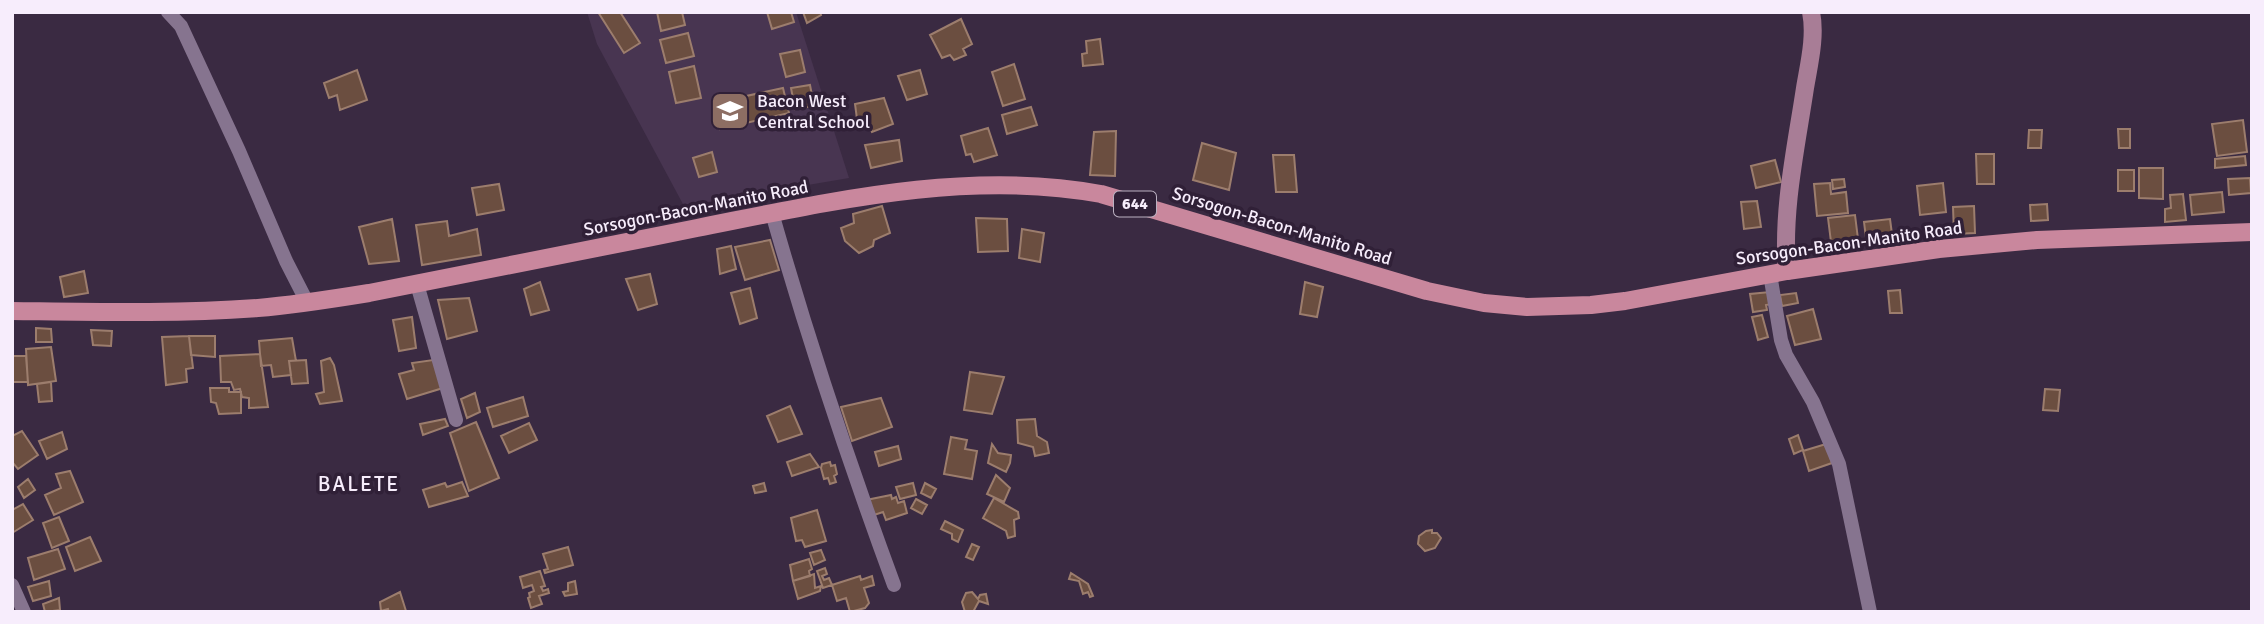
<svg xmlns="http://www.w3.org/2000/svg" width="2264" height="624" font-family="Signika,sans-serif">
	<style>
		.built { fill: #483551 }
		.building { fill: #6b4e40; stroke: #9c7d6d; stroke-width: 2 }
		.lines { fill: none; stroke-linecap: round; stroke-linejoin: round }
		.street { stroke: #86748f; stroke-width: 14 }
		.secondary { stroke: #a87d96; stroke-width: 18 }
		.primary { stroke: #c9879d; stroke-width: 18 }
		.labels { text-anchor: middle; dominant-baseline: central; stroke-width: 7; stroke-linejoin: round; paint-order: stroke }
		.shield { fill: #302037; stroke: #bbb0c1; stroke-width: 2 }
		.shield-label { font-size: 16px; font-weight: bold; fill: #f7edfc }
		.poi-label { font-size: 18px; fill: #f7edfc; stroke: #302037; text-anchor: start }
		.street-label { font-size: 18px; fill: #f7edfc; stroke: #302037 }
		.quarter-label { font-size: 21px; letter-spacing: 2px; fill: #f7edfc; stroke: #302037 }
	</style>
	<rect width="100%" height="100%" fill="#3a2a42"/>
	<!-- built -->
	<path class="built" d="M587 12H796L849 178 684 206 597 44Z"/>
	<!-- building -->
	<path class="building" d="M598 12H620L640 43 624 53Z
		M657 12H682L685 25 661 31Z
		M767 12H791L794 22 772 29Z
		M803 12H820L821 15 807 23Z
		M961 19 972 44 963 49 966 55 954 60 950 55 942 58 930 35Z
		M688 33 694 56 666 63 660 40Z
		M1100 39 1103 64 1083 66 1082 54 1087 53 1086 41Z
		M800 50 805 72 786 77 780 54Z
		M1014 64 1025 99 1003 106 992 72Z
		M694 66 701 98 676 103 669 72Z
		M357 70 367 100 340 110 337 95 329 98 324 83Z
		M920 70 927 94 907 100 898 76Z
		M810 85 814 106 795 109 791 88Z
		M783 88 789 113 720 129 714 103Z
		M884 98 893 124 872 132 867 119H857L855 104Z
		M1031 107 1037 125 1007 134 1002 115Z
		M2243 120 2247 152 2217 156 2212 124Z
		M988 128 997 155 974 162 971 154 966 155 961 136Z
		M2118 129H2130V148H2119Z
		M2029 130H2042L2041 148H2028Z
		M1116 131 1115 176 1090 175 1094 132Z
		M899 140 902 161 871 168 865 145Z
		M1202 143 1236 153 1229 190 1193 180Z
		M712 152 717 172 699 177 693 158Z
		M1976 154H1994V184H1977Z
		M1273 155H1294L1297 192H1276Z
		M2245 156 2246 165 2215 168V159Z
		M1775 160 1781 182 1756 188 1751 166Z
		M2139 168H2163V199L2139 198Z
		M2118 170H2134V191H2118Z
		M2250 178 2251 193 2229 195 2228 179Z
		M1844 179 1845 187 1833 189 1832 180Z
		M1830 183 1831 194 1846 192 1848 213 1817 216 1814 184Z
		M1943 183 1946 212 1920 215 1917 186Z
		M499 184 504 210 477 215 472 188Z
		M2222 192 2224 212 2192 215 2190 195Z
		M2183 194 2186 220 2165 222V209L2171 208 2170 195Z
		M1757 201 1761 227 1744 229 1741 202Z
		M2047 204 2048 220 2031 221 2030 205Z
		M882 206 890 233 874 240 873 246 859 253 845 241 841 228 854 223 853 214Z
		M1974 206 1975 233 1954 234 1953 207Z
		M1855 215 1858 239 1831 242 1828 218Z
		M976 218 1007 219 1008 251 978 252Z
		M392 219 399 261 369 264 359 227Z
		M1890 219 1893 242 1867 246 1864 222Z
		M447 221 449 236 477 229 481 255 422 265 416 225Z
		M1022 229 1044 233 1040 262 1019 258Z
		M770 240 779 270 745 280 735 247Z
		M731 246 736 269 720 274 717 249Z
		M84 271 88 293 64 297 60 277Z
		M650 274 657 304 638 310 626 279Z
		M540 282 549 310 531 315 524 289Z
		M1305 282 1323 287 1317 317 1300 314Z
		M750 288 757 318 740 324 731 293Z
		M1900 290 1902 313H1890L1888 291Z
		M1770 292 1772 304 1766 305 1767 310 1753 312 1750 294Z
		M1796 293 1798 303 1782 306 1780 295Z
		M469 298 477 331 447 339 438 300Z
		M1813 309 1821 339 1795 345 1787 316Z
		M1762 315 1768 337 1758 340 1752 317Z
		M412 317 416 348 399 351 393 320Z
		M36 328 51 329 52 342H36Z
		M91 330 112 331 111 346 93 345Z
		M189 336H215V357L191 355Z
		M189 336 193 368 186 369 187 382 166 385 162 337Z
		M292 338 296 361H289L291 375 273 377 271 365 261 366 259 341Z
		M51 347 56 381 28 385 26 349Z
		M260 354 268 407 249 408V398L242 397 240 389 234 390 231 382H221L220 356Z
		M12 356H26L28 382H12Z
		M330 358 334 365 342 401 320 404 316 394 324 392 321 361Z
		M306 360 308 383 292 384 289 361Z
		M433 360 443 388 407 399 399 374 414 370 412 363Z
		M970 372 1004 377 992 414 964 410Z
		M51 382 52 401 39 402 37 384Z
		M210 388H229V392H241V413L219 414 216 403 211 402Z
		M2045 389 2060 390 2058 411 2043 410Z
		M475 393 480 412 467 418 461 399Z
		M523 397 528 416 493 427 487 408Z
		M881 398 892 427 852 441 841 407Z
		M790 406 802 434 778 442 767 416Z
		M445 419 448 426 423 435 420 424Z
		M1035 419 1037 436 1047 442 1049 453 1035 456 1033 447 1018 443 1017 420Z
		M476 422 499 478 469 491 450 433Z
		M529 423 537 440 509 453 501 436Z
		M22 431 38 455 18 469 12 462V436Z
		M62 432 67 449 47 459 39 441Z
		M1798 435 1803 450 1794 454 1789 439Z
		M951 437 967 440 965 449 977 451 972 479 944 474Z
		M992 444 998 453 1011 455 1010 463 1006 472 988 463Z
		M1826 444 1832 463 1809 471 1803 451Z
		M898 446 901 459 879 466 875 452Z
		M810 454 819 467 792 476 787 462Z
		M830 462 831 466 835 465 837 474 834 476 836 482 830 484 828 478 824 479 821 468 822 464Z
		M70 471 83 502 54 515 45 495 61 488 56 474Z
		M996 475 1010 488 1004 502 987 494Z
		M28 479 35 490 24 498 18 487Z
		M462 482 468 496 429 507 423 490 445 483 447 487Z
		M764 483 766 491 755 493 753 486Z
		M913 483 916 495 900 499 896 487Z
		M925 483 936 489 931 498 921 493Z
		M891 495 892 499 896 497 898 503 904 501 907 513 886 520 883 512 871 516 866 500Z
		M994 498 1018 512 1019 518 1014 520 1015 536 1008 538 1006 531 983 518Z
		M916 499 927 505 922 514 911 508Z
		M23 504 33 520 12 533V510Z
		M817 510 826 541 805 547 802 540 796 541 791 518Z
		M59 517 69 541 52 548 43 523Z
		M945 521 963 530 958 542 952 539V534L941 529Z
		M1432 530V533H1437L1441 538 1435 548 1425 551 1418 544 1419 536 1426 531Z
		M90 537 101 561 75 571 66 547Z
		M972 544 979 547 973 560 966 557Z
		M568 547 573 565 545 573 544 570 548 569 543 554Z
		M58 549 65 569 34 580 28 558Z
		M821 550 825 560 814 565 810 553Z
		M809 559 812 569 809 571 810 576 793 581 790 565Z
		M825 568 827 574 822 576 824 580 829 578 832 585 823 588 817 571Z
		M540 571 545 586 541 587 543 591 548 589 549 593 539 596 542 604 531 608 528 598 530 597 529 593 534 591 532 585 523 588 520 577Z
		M1071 573 1088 584 1093 596 1090 597 1088 592 1083 594 1079 581 1069 579Z
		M814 574 815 588 821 586 820 591 798 599 793 581Z
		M860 576 861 580 872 576 874 585 864 588 869 603 865 608 850 612 846 598 837 601 832 585Z
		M49 581 51 596 33 601 28 587Z
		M575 581 577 594 565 596 563 592 568 591V583Z
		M400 592 406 611 389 612 388 609 381 611 380 602Z
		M972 592 978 599 980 595 986 594 988 604 979 601 973 612H965L962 602 966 593Z
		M59 598 60 610 45 612 43 604Z"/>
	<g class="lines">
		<!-- street -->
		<path class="street" d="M168 12 181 26 239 151 286 261 307 302
			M772 213C808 339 849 463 894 585
			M1770 274 1781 340 1786 355 1813 402 1839 464 1870 612
			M417 284 456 420
			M12 585 24 612"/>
		<!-- secondary -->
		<path class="secondary" d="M1787 271C1782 210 1796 148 1805 88 1809 64 1816 36 1811 12"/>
		<!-- primary -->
		<path class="primary" d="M12 311C94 312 176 314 258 308 295 305 332 299 369 293 479 271 588 250 697 228 829 202 967 169 1101 194L1427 291 1484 303 1527 307 1591 305 1625 301 1787 271 1939 249 2037 240 2252 232"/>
	</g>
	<!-- icons -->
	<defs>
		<g id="school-square" transform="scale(2.0125)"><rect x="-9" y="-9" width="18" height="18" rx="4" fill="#8d6e63" stroke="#302037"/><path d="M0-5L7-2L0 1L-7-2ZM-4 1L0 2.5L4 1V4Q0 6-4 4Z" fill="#fff"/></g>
	</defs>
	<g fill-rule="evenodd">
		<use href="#school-square" x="730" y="111"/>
	</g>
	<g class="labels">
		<!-- shield labels -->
		<rect class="shield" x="1114" y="191.5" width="42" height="25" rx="5"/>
		<g class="shield-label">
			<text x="1135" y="204">644</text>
		</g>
		<!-- poi labels -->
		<g class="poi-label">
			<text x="757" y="101">Bacon West<tspan x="757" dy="21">Central School</tspan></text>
		</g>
		<!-- street labels -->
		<g class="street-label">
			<text transform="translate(696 208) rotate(-11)">Sorsogon-Bacon-Manito Road</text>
			<text transform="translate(1282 226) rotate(17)">Sorsogon-Bacon-Manito Road</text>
			<text transform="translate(1849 243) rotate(-8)">Sorsogon-Bacon-Manito Road</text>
		</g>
		<!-- quarter labels -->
		<g class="quarter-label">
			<text x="359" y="484">BALETE</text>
		</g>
	</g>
	<!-- border -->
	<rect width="2264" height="624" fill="none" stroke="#f7edfc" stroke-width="28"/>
</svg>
